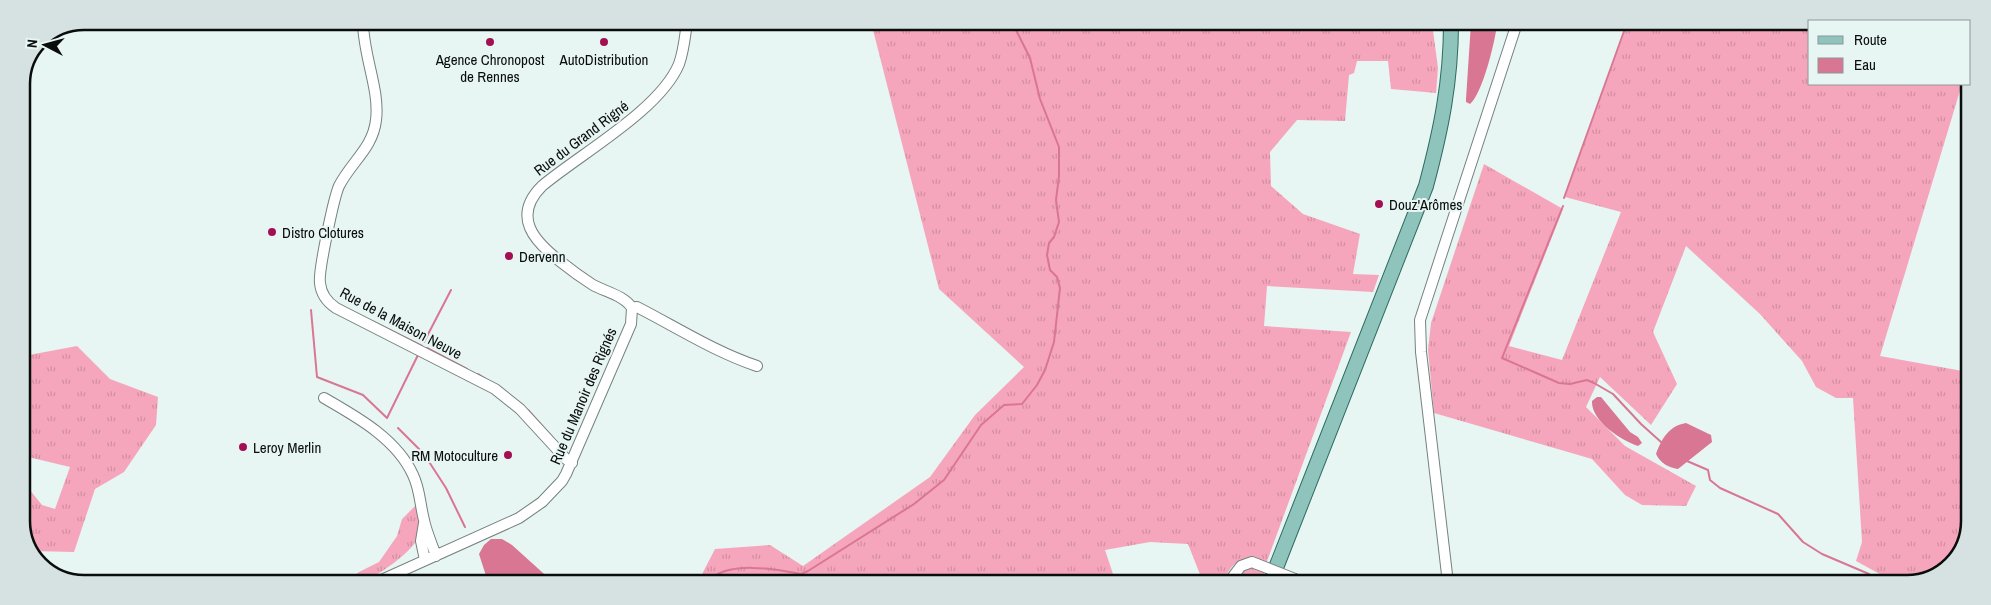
<svg xmlns="http://www.w3.org/2000/svg" width="1991" height="605" font-family="'Archivo Narrow',sans-serif">
	<style>
		.grass { fill: url(#grass-tufts) }
		.forest { fill: url(#forest-crowns) }
		.water { fill: #d97693 }
		.lines { fill: none; stroke-linecap: round; stroke-linejoin: round }
		.stream { stroke: #d97693; stroke-width: 2 }
		.minor-casing { stroke: #75827f; stroke-width: 12 }
		.major-casing { stroke: #2e6a61; stroke-width: 16 }
		.minor { stroke: #fff; stroke-width: 10 }
		.major { stroke: #8ec4bc; stroke-width: 14 }
		.minor-bridge-casing { stroke: #75827f; stroke-width: 12; stroke-linecap: butt }
		.minor-bridge { stroke: #fff; stroke-width: 10 }
		.poi-dot { fill: #a20f52; stroke: #e7f5f3; stroke-width: 2 }
		.labels { text-anchor: middle; dominant-baseline: central; stroke-width: 4; stroke-linejoin: round; paint-order: stroke }
		.poi-label { font-size: 15px; fill: #090d0c; stroke: #e7f5f3; text-anchor: start }
		.street-label { font-size: 15px; fill: #090d0c; stroke: #e7f5f3 }
		.rim { fill: none; stroke: #090d0c; stroke-width: 2.5 }
	</style>
	<defs>
		<pattern id="grass-tufts" width="24" height="20" patternUnits="userSpaceOnUse" patternTransform="scale(1.25)"><rect width="24" height="20" fill="#f6a6bc"/><path d="M3 7l-1-3M5 7V3M7 7l1-3M15 17l-1-3M17 17v-4M19 17l1-3" fill="none" stroke="#d28ea0"/></pattern>
		<pattern id="forest-crowns" width="20" height="18" patternUnits="userSpaceOnUse" patternTransform="scale(1.25)"><rect width="20" height="18" fill="#f6a6bc"/><path d="M2 6a3 3 0 1 1 6 0M12 15a3 3 0 1 1 6 0" fill="none" stroke="#d28ea0"/></pattern>
	</defs>
	<rect width="100%" height="100%" fill="#e7f5f3"/>
	<!-- grass -->
	<path class="grass" d="M871 22 1432 23 1438 68 1436 93 1391 89 1388 61H1357L1354 73 1349 75 1345 121 1297 120 1270 152 1271 186 1303 214 1360 234 1353 274 1379 275 1373 292 1267 286 1264 326 1351 332 1266 564C1238 556 1236 559 1221 583L1203 582 1188 544 1150 542 1105 550 1116 583H1005L998 577 995 583 698 582 715 549 770 545 803 566 930 477 975 415 1024 367 939 289Z
		M1597 23H1810V84H1962L1880 356 1968 372V537L1945 571 1907 584H1898L1856 561 1862 542 1853 398H1836L1816 387 1802 361 1760 314 1686 246 1653 332 1677 384 1651 425 1600 377 1586 407 1625 446 1696 486 1686 506 1642 505 1625 495 1592 459 1434 413 1428 350 1431 323 1484 164 1563 209 1509 346 1562 360 1621 212 1565 197 1625 31Z
		M30 190 29 355 77 346 110 379 158 397 156 425 124 472 95 489 74 552 31 551 21 525V479L42 505 55 509 70 467 24 456 21 452V192Z
		M417 504C419 515 421 528 417 539 411 553 376 577 362 582 358 583 350 582 346 582L359 572 379 562 397 536 402 519Z"/>
	<!-- forest -->
	<path class="forest" d="M1253 566 1265 571 1260 583H1231L1242 570Z"/>
	<!-- water -->
	<path class="water" d="M1471 23H1497C1496 39 1482 95 1470 104L1466 102V99Z
		M1597 397H1601L1630 432 1638 437 1642 443 1638 446C1621 440 1591 421 1592 401Z
		M1686 423 1711 435 1712 442 1678 469C1668 467 1661 464 1656 454 1662 438 1669 426 1686 423Z
		M491 539H502L512 545 553 582H488L479 554 484 545Z"/>
	<g class="lines">
		<!-- stream -->
		<path class="stream" d="M1564 198 1627 23
			M1563 206 1502 358 1559 383 1570 384 1587 380 1594 383 1613 394 1641 424 1661 442
			M311 310 317 377 363 395 387 418 418 355
			M372 321 422 346
			M424 342 451 290
			M427 348 467 369
			M478 374 486 379
			M528 410 553 438
			M398 428 424 454 446 488 465 527
			M1687 461 1708 470 1710 480 1720 488 1778 514 1803 542 1822 554 1869 574 1880 584
			M707 582C727 560 775 569 801 574L808 571 914 504 944 480 981 425 1004 405 1022 404 1037 385 1045 370 1054 342 1060 288 1057 277 1050 270 1047 255 1049 243 1054 237 1059 222 1056 200 1059 176V147L1040 99 1030 58 1012 22"/>
		<!-- minor casing -->
		<g class="minor-casing">
			<path id="minor" d="M363 22C363 55 380 90 376 120 373 148 351 162 339 186 334 197 318 272 320 283 321 294 327 302 336 308L495 389 520 409 566 459 572 463
				M632 308C625 296 606 292 593 285 582 278 571 270 561 262 535 242 511 217 542 186 580 154 660 110 679 64 684 50 685 36 687 22
				M632 308 637 307C676 327 715 352 757 366
				M324 398C357 417 397 439 413 475 420 489 420 505 424 520 426 531 432 544 436 556
				M424 523 421 541 425 560
				M1295 579 1303 583
				M377 582 519 518 542 502 562 481 566 474 631 324 632 308
				M1228 583 1241 566 1252 562 1257 564
				M1448 583 1421 352 1420 320 1517 23"/>
		</g>
		<!-- major casing -->
		<g class="major-casing">
			<path id="major" d="M1270 583 1426 186C1441 130 1451 82 1451 23"/>
		</g>
		<!-- minor -->
		<use href="#minor" class="minor"/>
		<!-- major -->
		<use href="#major" class="major"/>
		<!-- minor-bridge casing -->
		<g class="minor-bridge-casing">
			<path id="minor-bridge" d="M1257 564 1295 579"/>
		</g>
		<!-- minor-bridge -->
		<use href="#minor-bridge" class="minor-bridge"/>
	</g>
	<!-- markers -->
	<g class="poi-dot">
		<circle cx="490" cy="42" r="5"/>
		<circle cx="604" cy="42" r="5"/>
		<circle cx="1379" cy="204" r="5"/>
		<circle cx="272" cy="232" r="5"/>
		<circle cx="509" cy="256" r="5"/>
		<circle cx="243" cy="447" r="5"/>
		<circle cx="508" cy="455" r="5"/>
	</g>
	<g class="labels">
		<!-- poi labels -->
		<g class="poi-label">
			<text x="490" y="59" text-anchor="middle">Agence Chronopost<tspan x="490" dy="17">de Rennes</tspan></text>
			<text x="604" y="59" text-anchor="middle">AutoDistribution</text>
			<text x="1389" y="204">Douz'Arômes</text>
			<text x="282" y="232">Distro Clotures</text>
			<text x="519" y="256">Dervenn</text>
			<text x="253" y="447">Leroy Merlin</text>
			<text x="498" y="455" text-anchor="end">RM Motoculture</text>
		</g>
		<!-- street labels -->
		<g class="street-label">
			<text transform="translate(581 138) rotate(-37)">Rue du Grand Rigné</text>
			<text transform="translate(401 323) rotate(28)">Rue de la Maison Neuve</text>
			<text transform="translate(583 396) rotate(-67)">Rue du Manoir des Rignés</text>
		</g>
	</g>
	<!-- crop -->
	<path d="M0 0H1991V605H0ZM84 30H1907A54 54 0 0 1 1961 84V521A54 54 0 0 1 1907 575H84A54 54 0 0 1 30 521V84A54 54 0 0 1 84 30Z" fill="#d5e2e1" fill-rule="evenodd"/>
	<path class="rim" d="M84 30H1907A54 54 0 0 1 1961 84V521A54 54 0 0 1 1907 575H84A54 54 0 0 1 30 521V84A54 54 0 0 1 84 30Z"/>
	<!-- legend -->
	<rect x="1808" y="20" width="162" height="65" fill="#e7f5f3" stroke="#8e9897"/>
	<rect x="1818" y="36" width="25" height="8" fill="#8ec4bc" stroke="#8e9897"/>
	<text x="1854" y="45" font-size="15" fill="#090d0c">Route</text>
	<rect x="1818" y="58" width="25" height="15" fill="#d97693" stroke="#8e9897"/>
	<text x="1854" y="70" font-size="15" fill="#090d0c">Eau</text>
	<!-- north arrow -->
	<g transform="translate(45 45) rotate(276)" stroke="#e7f5f3" stroke-width="4" paint-order="stroke">
	<path d="M0-4L9 19L0 12L-9 19Z" fill="#090d0c"/>
	<text y="-8" font-size="14" font-weight="bold" text-anchor="middle" fill="#090d0c">N</text>
	</g>
</svg>
